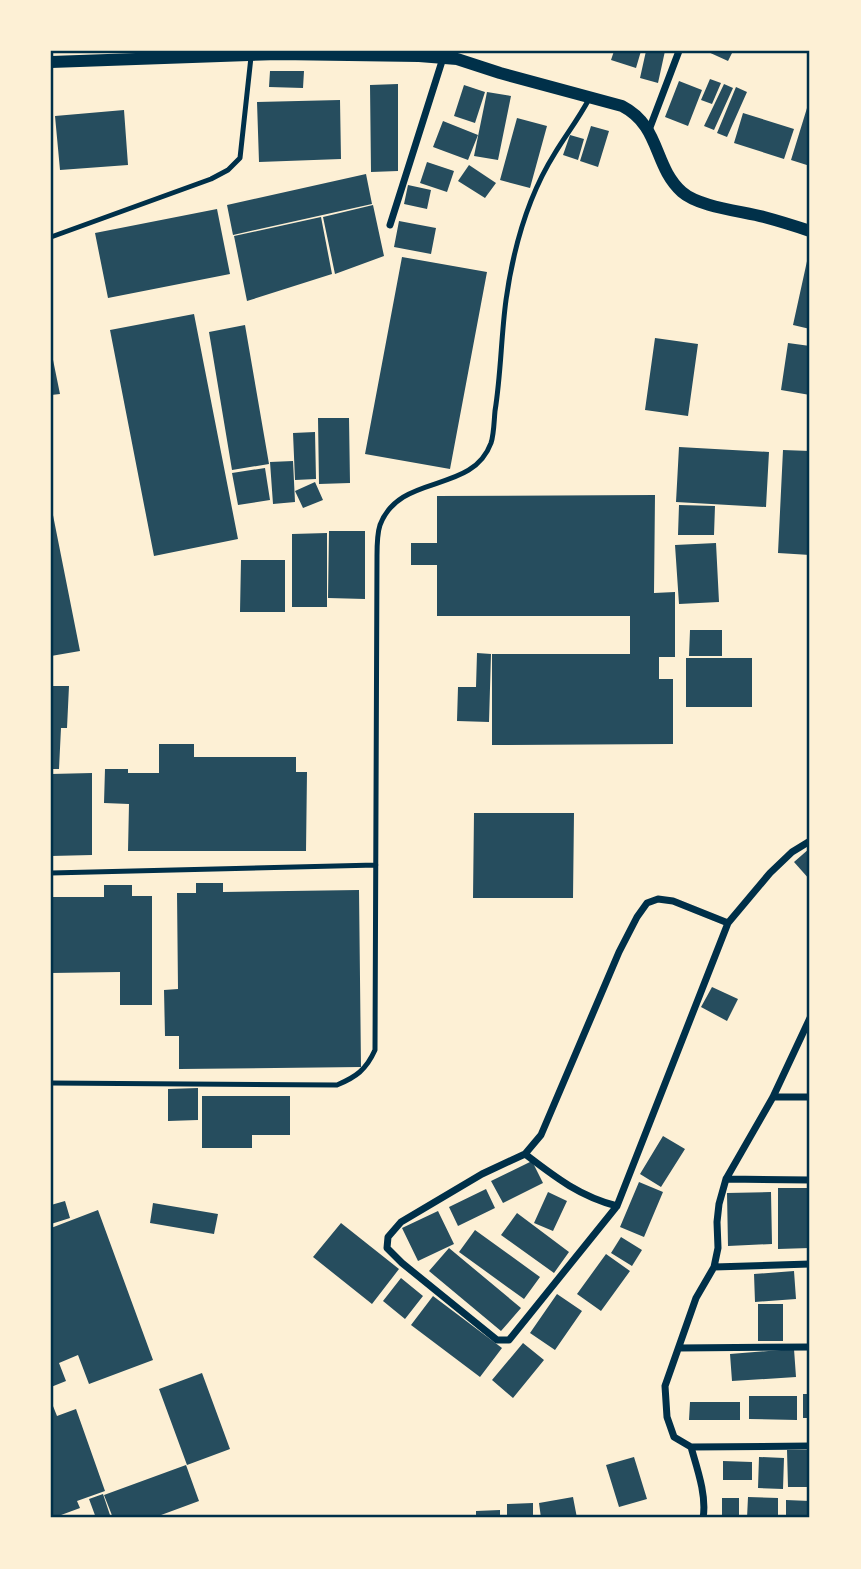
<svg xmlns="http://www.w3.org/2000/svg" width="861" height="1569" font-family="Barlow,sans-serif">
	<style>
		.building { fill: #264d5e }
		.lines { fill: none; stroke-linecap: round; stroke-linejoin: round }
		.service { stroke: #003049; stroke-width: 5 }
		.minor { stroke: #003049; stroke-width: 7 }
		.tertiary { stroke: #003049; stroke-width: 12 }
		.neatline { fill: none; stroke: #003049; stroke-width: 2.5 }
	</style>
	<rect width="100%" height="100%" fill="#fdf0d5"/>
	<!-- building -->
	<path class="building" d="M614 51H641L636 68 611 60Z
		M646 51H665L658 83 640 78Z
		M706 51H733L728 61Z
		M270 71H304L303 88 269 87Z
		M710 79 721 83 712 104 701 100Z
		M679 81 702 90 688 126 665 117Z
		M398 84V171L371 172 370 85Z
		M724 84 733 88 714 130 704 126Z
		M464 85 485 92 475 123 454 116Z
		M736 87 747 92 727 137 717 133Z
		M487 92 511 96 498 160 474 156Z
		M340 100 341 159 259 162 257 102Z
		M807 108 810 109V166L791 160Z
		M124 110 128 165 60 170 55 116Z
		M743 113 794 129 784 159 734 143Z
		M517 118 547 126 530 188 500 180Z
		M443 121 478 135 468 160 433 147Z
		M591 126 609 131 598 167 580 161Z
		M570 135 584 139 578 160 563 155Z
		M427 162 454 171 447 192 420 183Z
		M469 165 496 183 485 198 458 181Z
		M366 174 372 204 233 235 227 205Z
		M408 185 431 190 427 209 404 204Z
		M373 205 384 256 335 274 323 217Z
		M217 209 230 274 108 298 95 233Z
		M321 217 332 274 247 301 234 236Z
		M399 221 436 228 431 254 394 247Z
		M809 252H810V329L793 325Z
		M402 257 487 272 450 469 365 454Z
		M194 314 238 539 154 556 110 330Z
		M245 325 269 464 232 470 209 332Z
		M655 338 698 344 688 416 645 410Z
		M788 343 810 346V395L781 390Z
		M51 350 60 394 51 395Z
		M318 418H349L350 483 319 484Z
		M315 432 316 479 295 480 293 433Z
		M679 447 769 452 766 507 676 502Z
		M783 450 810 451V555L778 553Z
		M293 461 295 502 273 504 270 462Z
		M265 468 270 500 238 505 232 473Z
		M315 482 323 500 303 508 295 491Z
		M655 495 654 593 675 592V657H659V679H673V744L492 745V654H630V616H437V565H411V543H437V496Z
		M51 505 80 651 51 656Z
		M679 505 715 506 714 535H678Z
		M329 531H365V599L328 598Z
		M327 533V607H292V534Z
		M716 543 719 602 679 604 675 545Z
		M241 560H285V612H240Z
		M690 630H722V656H689Z
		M477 653 491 654 489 722 457 721 458 687H476Z
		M686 658H752V707H686Z
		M51 686H69L67 728H61L59 769H51Z
		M159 744H194V757H296V772H307L306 851H128L129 804 104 803 105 769H128V773H159Z
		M92 773V855L51 856V774Z
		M474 813H574L573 898H473Z
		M810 848V880L794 862Z
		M196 883H223V892L359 890 361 1067 179 1069V1036H165L164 990 178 989 177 893H196Z
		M104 885H132V896H152V1005H120V972L51 973V897H104Z
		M712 987 738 999 727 1021 701 1007Z
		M198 1088V1120L168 1121V1089Z
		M202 1096H290V1135H252V1148H202Z
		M663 1136 685 1149 661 1187 640 1174Z
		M532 1161 543 1183 503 1203 491 1181Z
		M639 1182 663 1192 644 1237 620 1227Z
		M778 1188H810V1248L778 1249Z
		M486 1189 495 1208 458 1226 449 1207Z
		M548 1192 567 1201 553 1231 534 1223Z
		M771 1192 772 1244 728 1246 727 1193Z
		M65 1201 70 1218 51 1224V1205Z
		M153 1203 218 1214 214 1234 150 1223Z
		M98 1210 153 1360 89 1384 78 1355 59 1363 66 1381 51 1387V1228Z
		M438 1211 454 1244 418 1261 402 1228Z
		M517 1213 569 1252 554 1273 501 1235Z
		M341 1223 399 1269 372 1304 313 1257Z
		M475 1230 540 1277 524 1299 459 1252Z
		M621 1237 642 1250 632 1266 611 1253Z
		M449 1248 521 1308 501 1331 429 1271Z
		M606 1254 630 1271 601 1311 577 1294Z
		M794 1271 796 1299 755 1302 754 1274Z
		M401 1278 423 1296 405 1319 383 1301Z
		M557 1294 582 1311 555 1350 530 1333Z
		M433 1296 502 1348 480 1377 411 1325Z
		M758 1304H783V1341H758Z
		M523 1343 544 1360 513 1398 492 1380Z
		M794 1349 796 1377 732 1381 730 1354Z
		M202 1373 230 1449 187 1465 159 1389Z
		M803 1394H810V1418H803Z
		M749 1396H797V1420L749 1419Z
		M51 1401 57 1416 76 1409 105 1491 77 1501 80 1508 53 1518H51Z
		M690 1402H740V1420H689Z
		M787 1450H810V1487H788Z
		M634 1457 647 1499 619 1507 606 1465Z
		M759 1457 784 1458 783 1489 758 1488Z
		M723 1461 752 1462V1480H723Z
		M186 1465 199 1501 153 1518H113L104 1495Z
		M103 1494 111 1518H96L89 1499Z
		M573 1497 577 1518H541L539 1503Z
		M748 1497 778 1498V1518H747Z
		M722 1498H739V1518H722Z
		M786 1500 810 1501V1518H786Z
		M533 1503V1518H507V1504Z
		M500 1510V1518H476V1511Z"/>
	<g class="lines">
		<!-- service -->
		<path class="service" d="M51 237 211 179 228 170 240 158 251 57
			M51 873 376 865
			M51 1083 337 1085C356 1077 366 1070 375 1050L377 556C377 546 377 534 380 525 400 472 472 495 491 443 494 434 494 421 495 411 501 374 501 337 506 300 513 250 528 196 555 153 566 135 579 118 589 99"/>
		<!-- minor -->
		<path class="minor" d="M649 130 679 51
			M390 225 443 58
			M728 923 673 901 658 899 647 903 637 917 619 952 541 1135 525 1154 482 1174 401 1222 388 1237 387 1248 402 1263 497 1340H509L617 1206 728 923 770 873 792 852 810 841
			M773 1097H810
			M525 1154C555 1177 579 1196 617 1206
			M726 1179 810 1180
			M714 1267 810 1264
			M679 1348 810 1347
			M691 1447 810 1446
			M703 1518C707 1496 697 1468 691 1447L674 1437 667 1417 665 1386 696 1298 714 1267 718 1248 717 1222 719 1204 726 1179 773 1097 810 1018"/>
		<!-- tertiary -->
		<path class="tertiary" d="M51 62 278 54 419 56 457 59 500 73 622 106C661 126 653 166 682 192 699 207 741 211 764 217 779 221 795 226 810 231"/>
	</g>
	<!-- border -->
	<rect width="861" height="1569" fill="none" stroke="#fdf0d5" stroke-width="105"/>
	<rect x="52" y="52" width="756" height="1464" class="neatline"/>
</svg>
